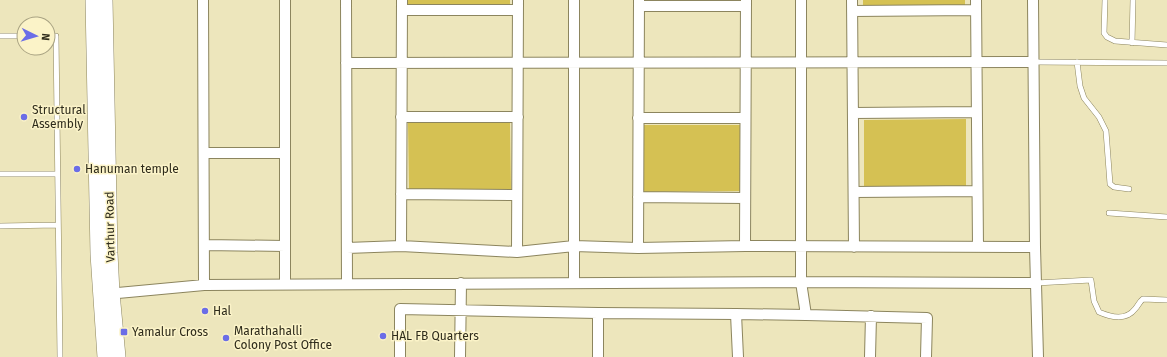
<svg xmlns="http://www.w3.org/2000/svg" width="1167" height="357" font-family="'Fira Sans',sans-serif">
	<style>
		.green { fill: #d5c153 }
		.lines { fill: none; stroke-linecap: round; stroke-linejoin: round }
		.service-casing { stroke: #8c855e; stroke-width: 6 }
		.minor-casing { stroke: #8c855e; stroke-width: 12 }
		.primary-casing { stroke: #8c855e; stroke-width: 16 }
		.service { stroke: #fff; stroke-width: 5 }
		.minor { stroke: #fff; stroke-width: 10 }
		.primary { stroke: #fff; stroke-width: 15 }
		.poi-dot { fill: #6b6de7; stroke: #fbf3c8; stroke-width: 1.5 }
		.labels { text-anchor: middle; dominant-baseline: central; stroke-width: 3; stroke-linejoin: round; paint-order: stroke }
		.poi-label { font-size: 12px; fill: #2e2b1b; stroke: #fbf3c8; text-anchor: start }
		.street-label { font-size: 12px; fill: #2e2b1b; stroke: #fbf3c8 }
	</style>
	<rect width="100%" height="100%" fill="#ede6bc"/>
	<!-- green -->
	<path class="green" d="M408 0H510V6H408Z
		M640 0H742V4L640 5Z
		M863 0H965V6H863Z
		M966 119V186L864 187V120Z
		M408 123H510L511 190H409Z
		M642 125H744V191L642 192Z"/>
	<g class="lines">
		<!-- service casing -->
		<g class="service-casing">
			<path id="service" d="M1105 0 1104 33 1107 37 1115 41 1167 45
				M0 36H24
				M48 36H56L60 357
				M1132 43 1133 0
				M1033 62 1167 63
				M1077 62 1080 86 1084 98 1099 117 1106 131 1110 184 1114 187 1129 189
				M0 174H57
				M1109 213 1167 217
				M0 226 58 225
				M1036 283 1091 280 1094 301 1099 312C1110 317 1126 321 1135 309 1138 306 1139 302 1143 299L1167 300"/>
		</g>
		<!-- minor casing -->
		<g class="minor-casing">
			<path id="minor" d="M203 0 204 285
				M285 0V284
				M346 0 347 284
				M574 0V283
				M852 0 854 247
				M976 0 978 247
				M1033 0 1035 247 1038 357
				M639 6H746
				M402 10H518
				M852 11 976 10
				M346 63 1033 62
				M853 113 976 112
				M401 117H518
				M638 118H745
				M204 153H285
				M854 192 977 191
				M401 194 517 195
				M638 197 745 198
				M204 245 285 246
				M401 246 402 0
				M745 246 746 0
				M347 248 401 246 517 252 574 246 638 248 745 246 1035 247
				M638 248 639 0
				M517 252 518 0
				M107 294 204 285 801 282 1036 283
				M806 315 927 318 926 357
				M400 357V309L598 313 736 314
				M460 357 461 283
				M598 357V313
				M738 357 736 314 806 315 801 282V0
				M870 357 871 316"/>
		</g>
		<!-- primary casing -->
		<g class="primary-casing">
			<path id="primary" d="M93 0 98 254 105 357
				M105 0 110 253 112 293 118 357"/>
		</g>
		<!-- service -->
		<use href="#service" class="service"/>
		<!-- minor -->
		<use href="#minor" class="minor"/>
		<!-- primary -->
		<use href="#primary" class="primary"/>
	</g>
	<!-- markers -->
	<g class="poi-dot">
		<circle cx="24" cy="117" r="4"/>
		<circle cx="77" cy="169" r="4"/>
		<circle cx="205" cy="311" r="4"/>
		<rect x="120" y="328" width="8" height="8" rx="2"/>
		<circle cx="383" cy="336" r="4"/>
		<circle cx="226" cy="338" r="4"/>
	</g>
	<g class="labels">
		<!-- poi labels -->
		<g class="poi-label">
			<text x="32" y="110">Structural<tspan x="32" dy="14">Assembly</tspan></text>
			<text x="85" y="169">Hanuman temple</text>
			<text x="213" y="311">Hal</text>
			<text x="234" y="331">Marathahalli<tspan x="234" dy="14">Colony Post Office</tspan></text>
			<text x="132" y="332">Yamalur Cross</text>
			<text x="391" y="336">HAL FB Quarters</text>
		</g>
		<!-- street labels -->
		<g class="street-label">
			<text transform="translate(110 227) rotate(-91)">Varthur Road</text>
		</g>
	</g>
	<!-- north arrow -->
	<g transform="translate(36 36) rotate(95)"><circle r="19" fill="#fbf3c8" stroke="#a9a383"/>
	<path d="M0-3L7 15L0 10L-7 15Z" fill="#6b6de7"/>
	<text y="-6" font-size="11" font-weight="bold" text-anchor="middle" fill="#2e2b1b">N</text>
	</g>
</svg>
